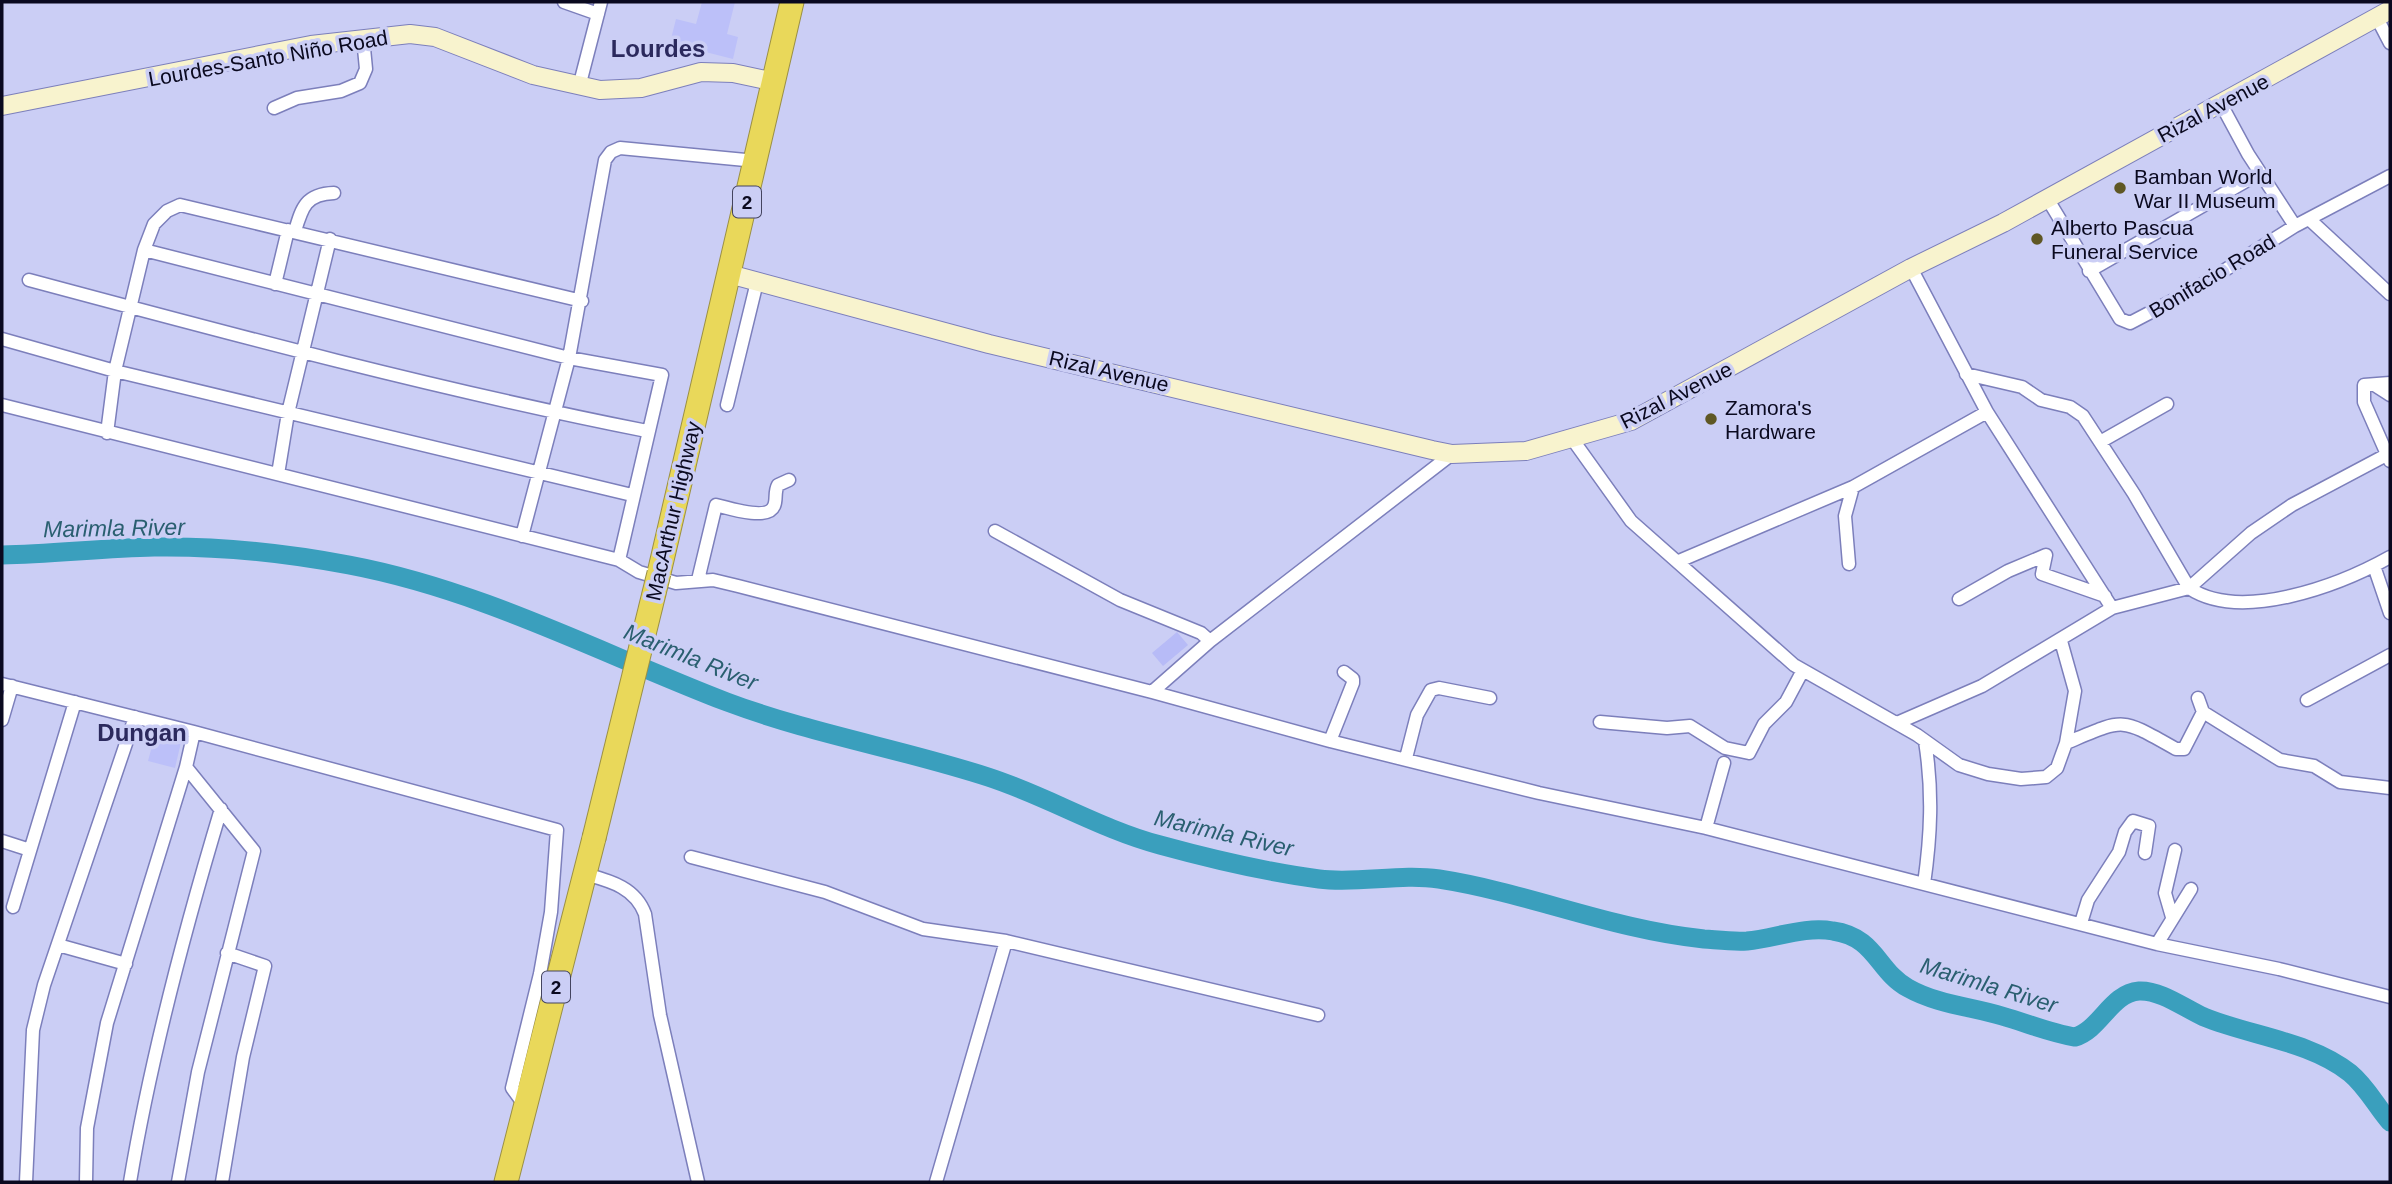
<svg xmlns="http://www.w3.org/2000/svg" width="2392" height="1184" font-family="Helvetica,sans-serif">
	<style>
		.built { fill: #bcc0f9 }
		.green { fill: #b7bbf7 }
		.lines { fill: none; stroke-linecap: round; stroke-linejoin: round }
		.river { stroke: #3a9fbd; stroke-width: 19 }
		.street-casing { stroke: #7c7fbb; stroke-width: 15 }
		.secondary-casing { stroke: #7c7fbb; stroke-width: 20 }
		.highway-casing { stroke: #9b9045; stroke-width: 25 }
		.street { stroke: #fff; stroke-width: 12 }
		.secondary { stroke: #f8f3ce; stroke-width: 18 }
		.highway { stroke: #e9d85a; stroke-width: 23 }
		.highway-bridge-casing { stroke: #9b9045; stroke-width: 25; stroke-linecap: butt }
		.highway-bridge { stroke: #e9d85a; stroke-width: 23 }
		.poi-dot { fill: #5f5724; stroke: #cbcef5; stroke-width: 2.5 }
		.labels { text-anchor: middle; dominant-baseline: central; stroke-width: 7; stroke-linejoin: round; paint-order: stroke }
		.shield { fill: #cbcef5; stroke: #44445f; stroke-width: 2 }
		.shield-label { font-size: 19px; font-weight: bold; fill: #0a091f }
		.street-label { font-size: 21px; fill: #0a091f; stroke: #cbcef5 }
		.poi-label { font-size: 21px; fill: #0a091f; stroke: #cbcef5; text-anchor: start }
		.water-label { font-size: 23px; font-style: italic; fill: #2a5f70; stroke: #cbcef5 }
		.quarter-label { font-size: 24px; font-weight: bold; fill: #2b295d; stroke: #cbcef5 }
	</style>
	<rect width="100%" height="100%" fill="#cbcef5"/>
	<!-- built -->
	<path class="built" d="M702 2H735L727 34 738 37 733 59 670 43 676 19 696 24Z
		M156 731 182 738 175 768 148 761Z"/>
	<!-- green -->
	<path class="green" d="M1177 632 1188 645 1163 666 1152 653Z"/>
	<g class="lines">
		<!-- river -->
		<path class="river" d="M2 555C53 554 103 548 154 547 217 546 286 553 349 565 482 590 602 654 727 702 812 734 902 749 988 777 1047 796 1100 829 1160 845 1211 859 1266 872 1319 879 1359 884 1400 873 1439 879 1529 893 1613 930 1704 939 1718 940 1733 942 1747 941 1776 938 1805 926 1833 931 1876 937 1877 971 1908 988 1936 1004 1972 1007 2002 1016 2027 1023 2050 1033 2075 1037 2100 1030 2111 993 2139 991 2161 990 2184 1008 2204 1017 2250 1036 2310 1041 2350 1073 2367 1087 2376 1106 2390 1122"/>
		<!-- street casing -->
		<g class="street-casing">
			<path id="street" d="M564 2 598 14
				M2377 18 2390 43
				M579 87 601 2
				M2221 104 2248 154 2295 226
				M274 108 297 98 341 91 360 83 366 69 363 38
				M2047 198 2120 319 2130 323 2193 290 2295 226 2390 176
				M2309 219 2390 294
				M295 231C302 207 306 194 334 193
				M144 250 569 358 662 375 619 560
				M1911 268 1987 412
				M2089 271 2260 173
				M29 280C234 335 439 390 647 431
				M275 284 288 230
				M2 339 115 371 632 495
				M1966 374 2022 387 2041 400 2070 407 2083 416 2134 494 2189 588C2241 623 2340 585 2390 557
				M2376 386 2390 395
				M2 405 619 560 639 572 676 583 713 580 738 586 1152 692 1330 741 1539 793 1706 828 2157 944 2279 969 2390 997
				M727 405 757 282
				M107 433 115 371 144 250 154 224 167 211 180 205 582 301
				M1573 440 1631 521 1794 665 1917 735 1959 765 1988 774 2021 779 2046 777 2057 768 2066 743 2075 691 2061 641
				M2100 442 2167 404
				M2390 461 2364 402V385L2390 383
				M278 474 288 413 330 239
				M995 531 1120 600 1201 633 1210 641
				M522 536 569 358 605 160 611 152 620 148 756 161
				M1679 561 1853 487 1987 412 2112 608
				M1849 564 1845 516 1853 487
				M2374 566 2390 613
				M698 580 716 505C728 508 768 521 774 506 777 500 774 492 778 485L789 480
				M1959 599 2008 571 2046 555 2042 574 2105 596
				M2 684 194 732 557 830 551 912 540 974 512 1088 526 1107
				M1152 692 1210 641 1452 454
				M2198 698 2203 712 2280 760 2314 766 2340 782 2390 788
				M2307 700 2390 655
				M2 720 12 686
				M1600 722 1667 728 1690 726 1725 748 1749 753 1764 724 1786 702 1802 672
				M1897 723 1982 686 2112 608 2189 588 2251 533 2292 505 2390 453
				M1330 741 1353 683V679L1344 672
				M2066 743C2126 718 2119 717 2176 749H2184L2203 712
				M1406 758 1417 715 1431 690 1439 688 1490 698
				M1706 828 1724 763
				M2 841 30 850
				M691 857 825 892 923 929 1006 941 1318 1015
				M585 874C610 881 635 887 645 914L660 1015 698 1182
				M1924 884C1931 835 1933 791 1925 741
				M13 907 75 702
				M2172 917 2165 893 2175 850
				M2081 923 2088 900 2119 852 2125 832 2133 821 2149 826 2145 853
				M2157 944 2191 889
				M58 945 126 964
				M26 1182 33 1030 44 985 135 717
				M86 1182 87 1128 107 1023 186 767 194 732
				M130 1182C151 1056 184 932 221 809
				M178 1182 198 1072 254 851 186 767
				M222 1182 243 1057 265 966 227 953
				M936 1182 1006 941"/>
		</g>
		<!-- secondary casing -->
		<g class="secondary-casing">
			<path id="secondary" d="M2 106 311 45 410 34 435 37 533 75 600 90 641 88 701 72 733 73 775 82
				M729 274 989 344 1432 450 1452 454 1526 451 1631 421 1911 268 2003 223 2390 10"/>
		</g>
		<!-- highway casing -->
		<g class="highway-casing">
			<path id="highway" d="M659 573 792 2
				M506 1182 594 838"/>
		</g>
		<!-- street -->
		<use href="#street" class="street"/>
		<!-- secondary -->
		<use href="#secondary" class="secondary"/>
		<!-- highway -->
		<use href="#highway" class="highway"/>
		<!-- highway-bridge casing -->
		<g class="highway-bridge-casing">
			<path id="highway-bridge" d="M594 838 659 573"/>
		</g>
		<!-- highway-bridge -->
		<use href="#highway-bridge" class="highway-bridge"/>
	</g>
	<!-- markers -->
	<g class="poi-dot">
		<circle cx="2120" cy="188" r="7"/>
		<circle cx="2037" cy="239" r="7"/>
		<circle cx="1711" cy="419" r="7"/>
	</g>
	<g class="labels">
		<!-- shield labels -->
		<g class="shield">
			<rect x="733" y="186.5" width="28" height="31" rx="5"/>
			<rect x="542" y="971.5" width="28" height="31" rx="5"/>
		</g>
		<g class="shield-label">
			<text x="747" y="202">2</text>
			<text x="556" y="987">2</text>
		</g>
		<!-- street labels -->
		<g class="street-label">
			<text transform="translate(268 58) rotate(-10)">Lourdes-Santo Niño Road</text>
			<text transform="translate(2213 108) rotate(-28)">Rizal Avenue</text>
			<text transform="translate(2212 276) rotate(-31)">Bonifacio Road</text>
			<text transform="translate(1109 371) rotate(13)">Rizal Avenue</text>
			<text transform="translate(1676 395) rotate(-27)">Rizal Avenue</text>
			<text transform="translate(673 511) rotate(-77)">MacArthur Highway</text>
		</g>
		<!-- poi labels -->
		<g class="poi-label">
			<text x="2134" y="176">Bamban World<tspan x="2134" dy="24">War II Museum</tspan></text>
			<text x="2051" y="227">Alberto Pascua<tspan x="2051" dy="24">Funeral Service</tspan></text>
			<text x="1725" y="407">Zamora's<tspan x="1725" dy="24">Hardware</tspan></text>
		</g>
		<!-- water labels -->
		<g class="water-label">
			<text transform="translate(114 528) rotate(-1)">Marimla River</text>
			<text transform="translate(691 657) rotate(22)">Marimla River</text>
			<text transform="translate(1224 833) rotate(13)">Marimla River</text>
			<text transform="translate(1989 985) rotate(17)">Marimla River</text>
		</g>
		<!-- quarter labels -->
		<g class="quarter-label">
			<text x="658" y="48">Lourdes</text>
			<text x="142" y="732">Dungan</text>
		</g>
	</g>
	<!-- border -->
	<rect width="2392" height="1184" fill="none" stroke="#0a091f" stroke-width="7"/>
</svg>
